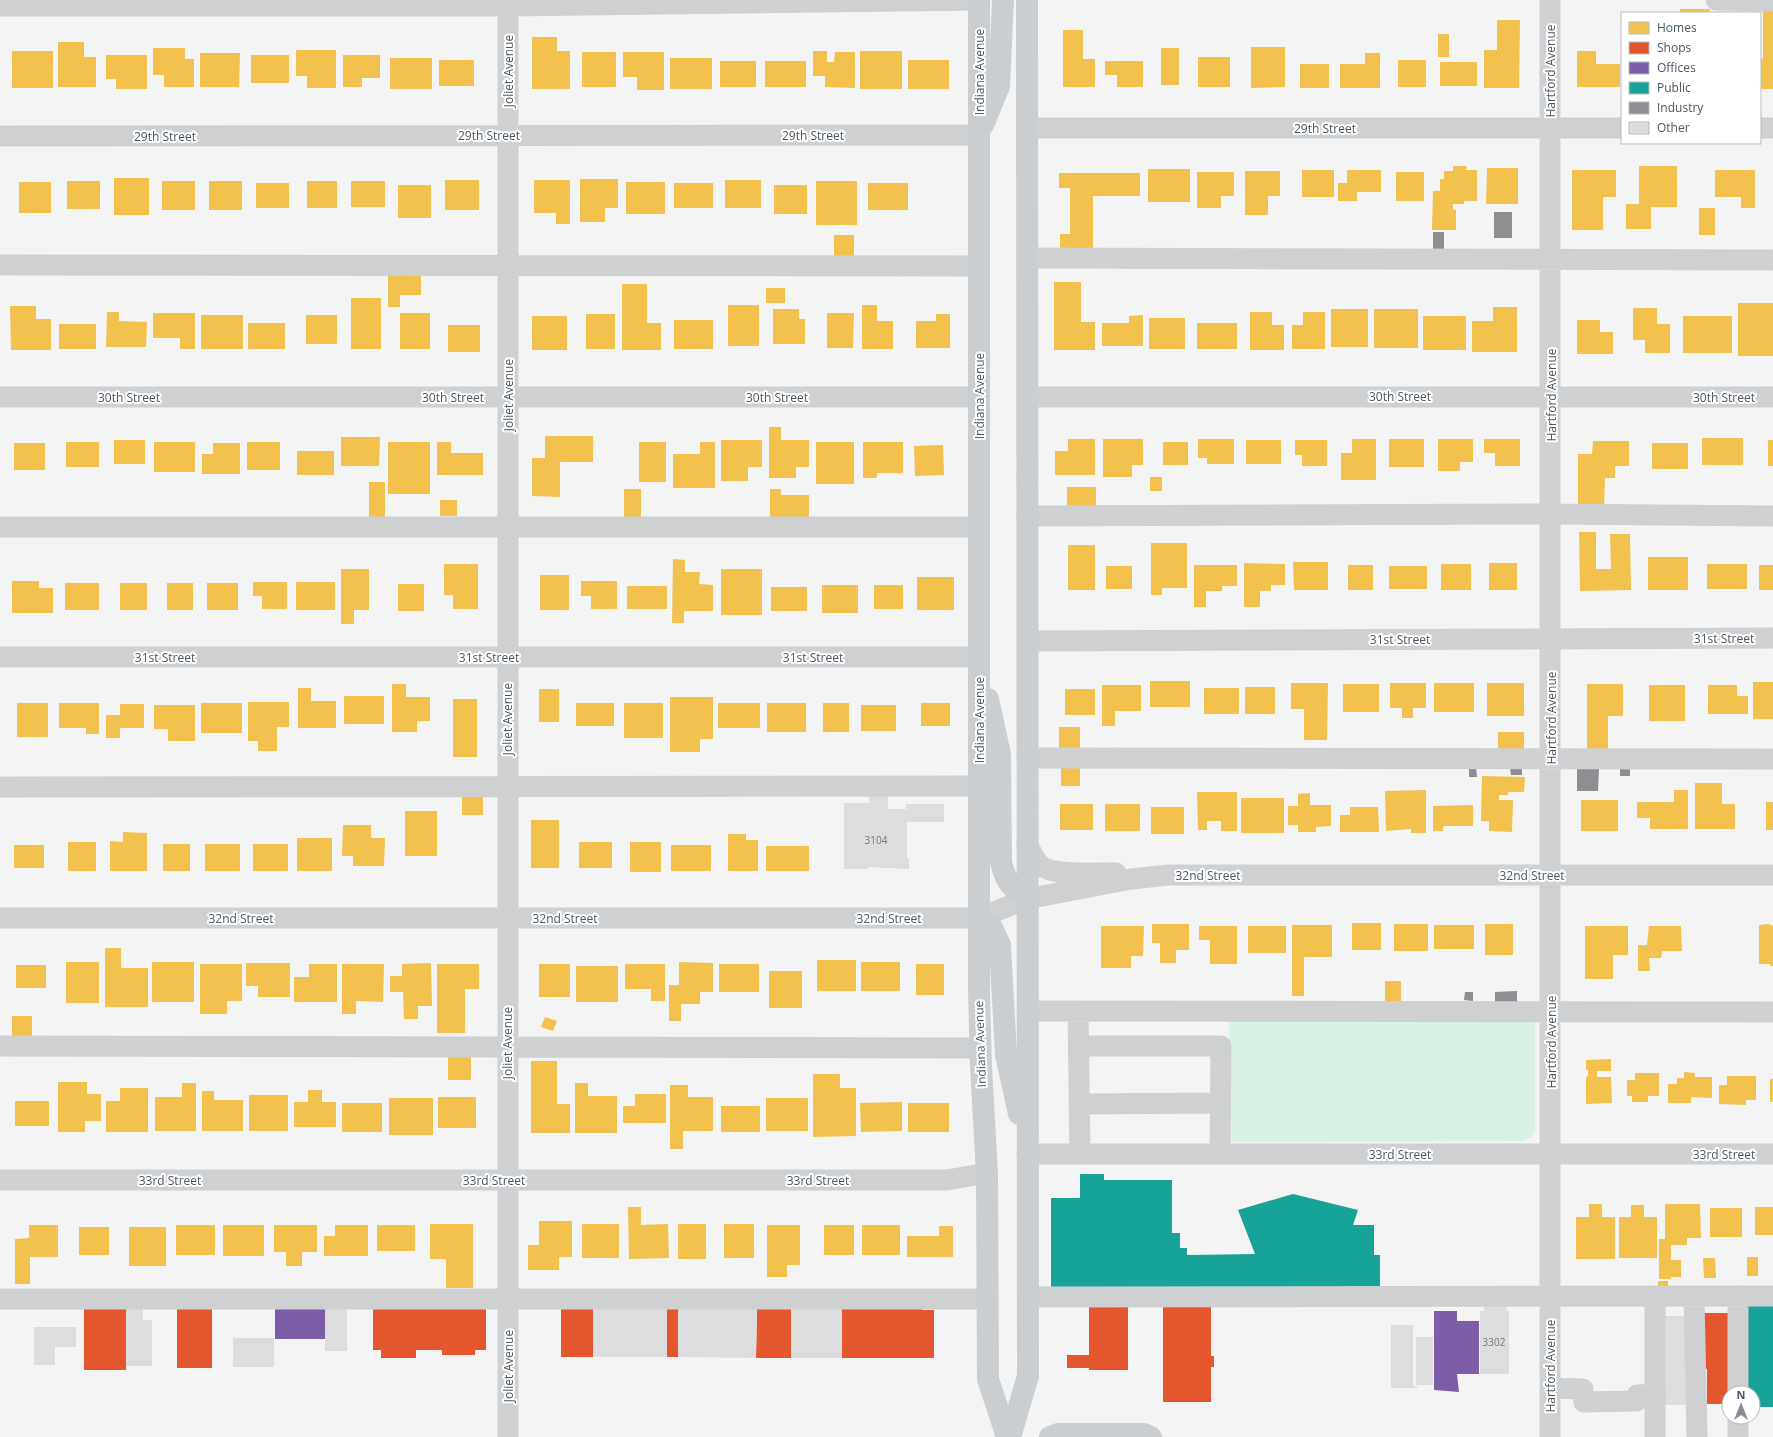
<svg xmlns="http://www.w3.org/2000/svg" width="1773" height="1437" font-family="'Open Sans',sans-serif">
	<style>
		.green { fill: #d9f2e3 }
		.homes { fill: #f2c14e }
		.shops { fill: #e4572e }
		.offices { fill: #7b5ea7 }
		.public { fill: #17a398 }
		.industry { fill: #8d8d92 }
		.building { fill: #ddddde }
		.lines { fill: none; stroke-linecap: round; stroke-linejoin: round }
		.minor { stroke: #ced0d2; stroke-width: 21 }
		.major { stroke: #caced1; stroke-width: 22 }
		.labels { text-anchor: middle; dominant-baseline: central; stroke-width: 4; stroke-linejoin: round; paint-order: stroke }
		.number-label { font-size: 10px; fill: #707881 }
		.street-label { font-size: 12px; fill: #4a5661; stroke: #fff }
	</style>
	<rect width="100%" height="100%" fill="#f4f4f4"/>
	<!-- green -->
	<path class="green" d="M1229 1016 1535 1021V1130L1531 1137 1523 1141 1231 1142Z"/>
	<!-- homes -->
	<path class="homes" d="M1680 9H1710V13H1680Z
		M1763 10H1773V89H1760V59H1763Z
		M1497 20H1520L1519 88H1484V50H1497Z
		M1063 30H1083V59H1095V87H1063Z
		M1438 34H1449V57H1438Z
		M532 37H557V51H570V89H532Z
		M58 42H84V57H96V87H58Z
		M1251 47H1285V87L1251 88Z
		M153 48H185V59H194V87H164V75H153Z
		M1161 48H1179V85H1161Z
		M296 50H336V88H307V76H296Z
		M12 51H53V88H12Z
		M813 51H827V62H834L835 52H855V88L825 87V76H813Z
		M860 51H902V89H860Z
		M1577 51H1596V64H1620V87H1577Z
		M582 52H616V87H582Z
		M623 52H664V90H637V77H623Z
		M200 53H240L239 87H200Z
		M1365 53H1380V88H1340V64H1365Z
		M106 55H147V89H116V79H106Z
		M251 55H289V83H251Z
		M343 55H380V78H362V87H343Z
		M1198 57H1230V87H1198Z
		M390 58H432V89H390Z
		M670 58H712V89H670Z
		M439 60H474V86H439Z
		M908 60H949V89H908Z
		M1398 60H1426V87H1398Z
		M720 61H756V87H720Z
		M765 61H806V87H765Z
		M1105 61H1143V87H1117V75H1105Z
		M1440 62H1477V86H1440Z
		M1300 64H1329V88H1300Z
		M1453 166H1467L1466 170H1477V201H1464V204H1453V210H1456V230H1432L1433 191H1440V179H1444V171H1453Z
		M1639 166H1677V207H1651V229H1626V204H1639Z
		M1487 168H1518V204H1486Z
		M1148 169H1190V202H1148Z
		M1302 170H1334V197H1302Z
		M1347 170H1381V192H1357V201H1338V183H1347Z
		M1572 170H1616V197H1603V230H1572Z
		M1715 170H1755V208H1741V197H1715Z
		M1245 171H1280V196H1268V215H1245Z
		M1197 172H1234V196H1221V208H1197Z
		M1396 172H1424V201H1396Z
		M1059 173H1140V196H1093V252H1060V234H1070V188H1059Z
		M114 178H149V215H114Z
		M580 179H618V208H605V222H580Z
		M445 180H479V210H445Z
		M534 180H570V224H556V213H534Z
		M725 180H761V208H725Z
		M67 181H100V209H67Z
		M162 181H195V210H162Z
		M209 181H242V210H209Z
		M307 181H337V208H307Z
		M351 181H385V207H351Z
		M816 181H857V225H816Z
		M19 182H51V213H19Z
		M626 182H665V214H626Z
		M256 183H289V208H256Z
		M674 183H713V208H674Z
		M868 183H908V210H868Z
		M398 185H431V218H398Z
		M774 185H807V214H774Z
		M1699 208H1715V235H1699Z
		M834 235H854V257H834Z
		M388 271H421V295H400V307H388Z
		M1054 282H1081V322H1095V350H1054Z
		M622 284H647V323H661V350H622Z
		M766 288H785V303H766Z
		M351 298H381V349H351Z
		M1738 303H1773V356H1738Z
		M728 305H759V346H728Z
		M862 305H877V321H893V349H862Z
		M10 306H36V319H51V350H11Z
		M1493 307H1517V352H1472V321H1493Z
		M1633 308H1657V324H1670V353H1645V340H1633Z
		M773 309H799V319H805V344H773Z
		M1331 309H1368V347H1331Z
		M1374 309H1418V348H1374Z
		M107 312H119V321L147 322 146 347H106Z
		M1250 312H1272V325H1284V350H1250Z
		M1303 312H1325V349H1292V325H1303Z
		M153 313H195V349H180V338H153Z
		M400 313H430V349H400Z
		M827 313H854L853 348H827Z
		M586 314H615V349H586Z
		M936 314H950V348H916V321H936Z
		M201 315H243V349H201Z
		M306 315H337V344H306Z
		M1143 315V346H1102V323H1129V316Z
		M532 316H567V350H532Z
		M1423 316H1466V350H1423Z
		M1683 316H1732V353H1683Z
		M1149 318H1185V349H1149Z
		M674 320H713V349H674Z
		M1577 320H1600V332H1613V354H1577Z
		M248 323H285V349H248Z
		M1197 323H1237V349H1197Z
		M59 324H96V349H59Z
		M448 325H480V352H448Z
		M769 427H781V440H809V467H796V478H769Z
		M545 436H593V462H560V497L532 496V458H545Z
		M341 437H380L379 466H341Z
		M1702 438H1743V465H1702Z
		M1068 439H1095V475H1055V451H1068Z
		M1103 439H1143V465H1132V477H1103Z
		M1198 439H1234V464H1207V458H1198Z
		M1352 439H1376V480H1341V453H1352Z
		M1389 439H1424V467H1389Z
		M1438 439H1473V462H1460V471H1438Z
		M1484 439H1520V466H1495V453H1484Z
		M114 440H145V464H114Z
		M721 440H762V467H748V481H721Z
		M1246 440H1281V464H1246Z
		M1295 440H1327V466H1302V455H1295Z
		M1768 440H1773V466H1768Z
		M1593 441H1629V466H1615V478H1605L1604 508 1578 507V454H1592Z
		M66 442H99V467H66Z
		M154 442H195V472H154Z
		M247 442H280V470H247Z
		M388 442H430V494H388Z
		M437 442H451V453H483V475H437Z
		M639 442H666V482H639Z
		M700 442H715V488H673V454H700Z
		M816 442H854V484H816Z
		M863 442H903V473H877V478H863Z
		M1163 442H1188V465H1163Z
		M14 443H45V470H14Z
		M213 443H240V474H202V454H213Z
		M1652 443H1688V469H1652Z
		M943 445 944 475 915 476 914 446Z
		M297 451H334V475H297Z
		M1150 477H1162V491H1150Z
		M369 482H385V517H369Z
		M1067 487H1096V509H1067Z
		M624 489H641V519H624Z
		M770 489H781V495H809V519H770Z
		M440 500H457V516H440Z
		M1579 532H1596V569H1611L1610 534H1630L1631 590 1580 591Z
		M1151 543H1187V588H1162V595H1151Z
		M1068 545H1095V590H1068Z
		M1648 557H1688V590H1648Z
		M673 559 685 560V572H700L699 584 713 585V611H684V623H672Z
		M1293 562H1328V590H1294Z
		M1244 563 1285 564V585H1271V591H1260V607H1244Z
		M1489 563H1517V590H1489Z
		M444 564H478V609H453V595H444Z
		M1441 564H1471V590H1441Z
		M1707 564H1747V589H1707Z
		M1194 565H1237V586H1222V591H1206V607H1194Z
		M1348 565H1373V590H1348Z
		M1759 565H1773V590H1759Z
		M1106 566H1132V589H1106Z
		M1389 566H1427V589H1389Z
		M341 569H369V610H354V624H341Z
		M721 569H762V615H721Z
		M540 575H569V610H540Z
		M917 577H954V610H917Z
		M12 581H39V588H53V613H12Z
		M581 581H617V609H591V596H581Z
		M253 582H287V609H262V596H253Z
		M296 582H335V610H296Z
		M65 583H99V610H65Z
		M120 583H147V610H120Z
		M167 583H193V610H167Z
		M207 583H238V610H207Z
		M398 584H424V611H398Z
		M822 585H858V613H822Z
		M874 585H903V609H874Z
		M627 586H667V609H627Z
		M771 587H807V611H771Z
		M1150 681H1190V707H1150Z
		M1753 682H1773V719H1753Z
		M1291 683H1328L1327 740H1304V709H1291Z
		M1390 683H1426V708H1413V718H1402V708H1390Z
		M1434 683H1474V712H1434Z
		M1487 683H1524V716H1487Z
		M392 684H406V697H430V721H417V732H392Z
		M1343 684H1379V712H1343Z
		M1587 684H1623V716H1608V749H1587Z
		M1102 685H1141V711H1115V726H1102Z
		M1649 685H1685V721H1649Z
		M1708 685H1737V696H1748V714H1708Z
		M1245 687H1275V714H1245Z
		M298 688H311V701H336V728H298Z
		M1204 688H1239V714H1204Z
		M539 689H559V722H539Z
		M1065 689H1095V715H1065Z
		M344 696H384V724H344Z
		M670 697H713V739H700V752H670Z
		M453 699H477V757H453Z
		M248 702H289V727H277V751H258V741H248Z
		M17 703H48V737H17Z
		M59 703H99V734H86V728H59Z
		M201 703H242V733H201Z
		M576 703H614V726H576Z
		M624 703H663V738H624Z
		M718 703H760V728H718Z
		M767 703H806V732H767Z
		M823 703H849V732H823Z
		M921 703H950V726H921Z
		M120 704H144V728H120V738H106V715H120Z
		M154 705H195V741H168V729H154Z
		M861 705H896V731H861Z
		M1059 727H1080V749H1059Z
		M1498 732H1524V749H1498Z
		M1061 767H1080V786H1061Z
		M1482 776 1525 777 1524 792H1508V795H1499V800H1513L1512 832 1489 831V821H1481Z
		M1695 783H1722V804H1735V829H1695Z
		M1426 790V833H1411V829L1386 831 1385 791Z
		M1674 790H1688V829H1650V818H1637V802H1674Z
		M1197 792H1237V831H1221V821H1207V830H1198Z
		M1310 793V805H1331V826L1316 827V832H1298V825H1288V806H1298V794Z
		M462 794H483V815H462Z
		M1241 798H1284V833H1241Z
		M1581 800H1618V831H1581Z
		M1766 802H1773V830H1766Z
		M1060 804H1093V830H1060Z
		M1105 804H1140V831H1105Z
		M1473 805V826H1443V831H1433V806Z
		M1151 807H1184V834H1151Z
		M1350 807H1378L1379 832H1340V815H1350Z
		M405 811H437V856H405Z
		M531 820H559V868H531Z
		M343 825H371V838H385L384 866H353V856H342Z
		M123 832 147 833V871H110V841L123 842Z
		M728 834H746V840H758V871H728Z
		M297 838H332V871H297Z
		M68 842H96V871H68Z
		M579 842H612V868H579Z
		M630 842H661V872H630Z
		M163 844H190V871H163Z
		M205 844H240V871H205Z
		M253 844H288V871H253Z
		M14 845H44V868H14Z
		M671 845H711V871H671Z
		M766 846H809V871H766Z
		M1352 923H1381V950H1352Z
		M1152 924H1189V950H1176V963H1160V943H1152Z
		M1394 924H1428V951H1394Z
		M1485 924H1513V955H1485Z
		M1768 924 1773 926V966H1770V964H1759V925Z
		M1292 925H1332V957H1304V996H1292Z
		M1434 925H1474V949H1434Z
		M1101 926H1144L1143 956H1131V968H1101Z
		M1199 926H1237V964H1210V940H1199Z
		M1248 926H1286V953H1248Z
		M1585 926H1628V955H1613V979H1585Z
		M1649 926H1681L1682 951H1662L1661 958H1649L1650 971H1638V945H1647Z
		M105 948H121V968H148V1007H105Z
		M817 960H856V991H817Z
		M66 962H99V1003H66Z
		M152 962H194V1002H152Z
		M679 962 713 963V992H700V1004H681V1021H669V985H679Z
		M861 962H900V991H861Z
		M246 963H290V997H258V986H246Z
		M431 963 432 1006H418V1019H404L403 992H390V976H402V964Z
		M200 964H242V1001H227V1014H200Z
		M309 964H337V1002H294V977H309Z
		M342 964H384L383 1002 356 1001V1014H342Z
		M437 964H479V989H465V1033H437Z
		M539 964H570V997H539Z
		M625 964H665V1001H651V989H625Z
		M719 964H759V992H719Z
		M916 964H944V995H916Z
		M16 965H46V988H16Z
		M576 966H618V1002H576Z
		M769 971H802V1008H769Z
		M1385 981H1401V1001H1385Z
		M12 1016H32V1038H12Z
		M545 1017 557 1021 553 1031 541 1027Z
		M448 1054H471V1080H448Z
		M1611 1059V1071H1597V1077H1611L1612 1103 1586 1104V1077L1588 1076V1070H1586V1060Z
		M531 1061H557V1104H570V1133H531Z
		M1684 1072 1695 1073V1077H1712V1098L1691 1097V1103H1668V1084H1677V1078H1684Z
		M1635 1073H1659V1096H1648V1102H1632V1096H1627V1080H1635Z
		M813 1074H840V1088H856V1136L813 1137Z
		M1727 1076H1756V1100H1746V1105L1719 1104V1085H1727Z
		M1770 1079H1773V1102H1770Z
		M58 1082H87V1094H101V1121H85V1132H58Z
		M182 1083H196V1131H155V1097H182Z
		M575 1083H588V1096H617V1133H575Z
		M670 1085H688V1097H713V1131H683V1149H670Z
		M120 1088H148V1132H106V1101H120Z
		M308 1090H322V1102H336V1127H294V1102H308Z
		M202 1091H214V1100H243V1131H202Z
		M635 1094H666V1123H623V1106H635Z
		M249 1095H288V1131H249Z
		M438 1097H476V1128H438Z
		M389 1098H433V1135H389Z
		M766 1098H808V1131H766Z
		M15 1101H49V1126H15Z
		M902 1102V1131L861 1132 860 1103Z
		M342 1103H382V1132H342Z
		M908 1103H949V1132H908Z
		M721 1106H760V1132H721Z
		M1589 1204H1602V1217H1615V1259H1576V1217H1589Z
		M1665 1204H1700L1701 1238H1687V1245H1671V1260H1681V1277H1671V1279H1659V1239H1665Z
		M1631 1205H1644V1217H1657V1258H1619V1217H1631Z
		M628 1207H641V1225L668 1224 669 1258 629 1259Z
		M1755 1207H1773V1235H1755Z
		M1710 1208H1742V1237H1710Z
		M539 1221H572V1257H559V1270H528V1245H539Z
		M430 1224H473V1288H446V1259H430Z
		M582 1224H619V1258H582Z
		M678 1224H706V1259H678Z
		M724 1224H754V1258H724Z
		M29 1225H58V1257H30V1284H15V1239L29 1238Z
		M176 1225H215V1255H176Z
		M223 1225H264V1256H223Z
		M274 1225H317V1252H302V1266H286V1252H274Z
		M335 1225H368V1256H324V1236H335Z
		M377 1225H415V1251H377Z
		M767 1225H800V1265H787V1277H767Z
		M824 1225H854V1255H824Z
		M862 1225H900V1255H862Z
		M939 1226H953V1257H907V1236H939Z
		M79 1227H109V1255H79Z
		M129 1227H166V1266H129Z
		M1747 1257H1758V1276H1747Z
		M1703 1258H1715L1716 1278H1704Z
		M1658 1281H1668V1288H1658Z"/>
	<!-- shops -->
	<path class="shops" d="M1163 1305H1211V1356H1214V1367H1211V1402H1163Z
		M177 1306H212V1368H177Z
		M561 1306H593V1357H561Z
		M1089 1306H1128V1370H1089V1368H1067V1355H1089Z
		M84 1307H126V1370H84Z
		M373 1307H486V1350H475V1355H442V1350H416V1358H381V1350H373Z
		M667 1307H678V1357H667Z
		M757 1307H791V1358H756Z
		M842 1307 922 1308V1310H934V1358H842Z
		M1703 1313H1733L1729 1404H1707V1369H1703Z"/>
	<!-- offices -->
	<path class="offices" d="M275 1307H325V1339H275Z
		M1434 1311H1457V1321H1479V1374H1457L1459 1392 1434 1390Z"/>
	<!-- public -->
	<path class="public" d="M1080 1174H1104V1180H1172V1233H1180V1248H1187V1255L1255 1254 1238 1210 1293 1194 1358 1210 1353 1225H1374V1255H1380V1291H1051V1198H1080Z
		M1746 1305H1773V1407H1753V1393H1746Z"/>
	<!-- industry -->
	<path class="industry" d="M1494 212H1512V238H1494Z
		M1433 232H1444V251H1433Z
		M1469 767H1476L1477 777H1469Z
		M1510 768H1522V775H1511Z
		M1577 769H1599L1598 791H1577Z
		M1620 769H1630V776H1620Z
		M1517 991V1003H1495V992Z
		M1465 992H1473V1001L1464 1000Z"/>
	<!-- building -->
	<path class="building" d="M869 795H888V809H906V804H944V822H907V858H909V869L868 867V869H844V803H869Z
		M1484 1305H1507V1311H1509V1374H1480V1311H1484Z
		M593 1306 667 1307V1357H593Z
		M325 1307H347V1351H325Z
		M678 1307H757L756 1358 678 1357Z
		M791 1307H842V1358H791Z
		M126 1308H143V1320H152V1366H126Z
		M1662 1316H1687V1405H1662Z
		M1391 1325H1413V1386H1417V1388H1391Z
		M34 1327H76V1347H55V1365H34Z
		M1416 1337H1433V1385H1416Z
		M233 1338H274V1367H233Z"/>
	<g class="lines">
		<!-- minor -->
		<path class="minor" d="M508 0V1437
			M1716 0 1773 1
			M0 6H508L979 0
			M1027 128H1622
			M1760 128H1773
			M0 136 979 135
			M1027 258 1773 260
			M0 265 979 266
			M0 397H979
			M1027 397H1773
			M1027 516 1551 514 1773 516
			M0 527H979
			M1027 641 1773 638
			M0 657H979
			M1027 758 1773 759
			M0 787 979 786
			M1027 844C1031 851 1035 860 1040 865 1053 877 1099 872 1116 873
			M0 918H979L1027 899 1131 879 1169 875H1773
			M1027 1011 1773 1012
			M1078 1011 1080 1154
			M0 1046 980 1048
			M1079 1046H1221L1220 1154
			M1079 1104 1220 1103
			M1027 1154H1773
			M0 1180H947L987 1173
			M1738 1296V1393
			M1028 1297 1773 1296
			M1694 1297 1697 1437
			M0 1299H988
			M1550 1388 1583 1389 1584 1402 1637 1401V1395L1656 1394
			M1738 1417V1437
			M1550 1437V0
			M1655 1437V1296"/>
		<!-- major -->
		<path class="major" d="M979 0V991L981 1067 987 1173 988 1379 1007 1437
			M983 125 999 86 1003 0
			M988 699 1000 754 1001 862C1006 883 1011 887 1027 899
			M979 918 992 928 1000 945 1006 1055 1019 1114
			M1010 1437 1028 1376 1027 0
			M1050 1437 1058 1434H1144L1151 1437"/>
	</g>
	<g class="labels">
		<!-- number labels -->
		<g class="number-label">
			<text x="876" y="840">3104</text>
			<text x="1494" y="1342">3302</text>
		</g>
		<!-- street labels -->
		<g class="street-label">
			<text transform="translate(508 71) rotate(-90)">Joliet Avenue</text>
			<text transform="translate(1550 71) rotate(-90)">Hartford Avenue</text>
			<text transform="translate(979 72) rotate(-90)">Indiana Avenue</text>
			<text x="1325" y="128">29th Street</text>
			<text x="489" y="135">29th Street</text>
			<text x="813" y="135">29th Street</text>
			<text x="165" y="136">29th Street</text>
			<text transform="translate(508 395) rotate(-90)">Joliet Avenue</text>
			<text transform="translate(1551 395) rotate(-90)">Hartford Avenue</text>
			<text transform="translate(979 396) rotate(-90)">Indiana Avenue</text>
			<text x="1400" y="396">30th Street</text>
			<text x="129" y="397">30th Street</text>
			<text x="453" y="397">30th Street</text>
			<text x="777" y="397">30th Street</text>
			<text x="1724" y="397">30th Street</text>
			<text x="1724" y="638">31st Street</text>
			<text x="1400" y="639">31st Street</text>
			<text x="165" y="657">31st Street</text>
			<text x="489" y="657">31st Street</text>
			<text x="813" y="657">31st Street</text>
			<text transform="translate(1551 718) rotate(-90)">Hartford Avenue</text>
			<text transform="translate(507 719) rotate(-90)">Joliet Avenue</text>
			<text transform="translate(979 720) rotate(-90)">Indiana Avenue</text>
			<text x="1208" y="875">32nd Street</text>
			<text x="1532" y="875">32nd Street</text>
			<text x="241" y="918">32nd Street</text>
			<text x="565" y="918">32nd Street</text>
			<text x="889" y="918">32nd Street</text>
			<text transform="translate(1551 1042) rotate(-90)">Hartford Avenue</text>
			<text transform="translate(507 1043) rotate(-90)">Joliet Avenue</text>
			<text transform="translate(980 1044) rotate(-92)">Indiana Avenue</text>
			<text x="1400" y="1154">33rd Street</text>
			<text x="1724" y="1154">33rd Street</text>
			<text x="170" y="1180">33rd Street</text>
			<text x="494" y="1180">33rd Street</text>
			<text x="818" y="1180">33rd Street</text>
			<text transform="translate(508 1366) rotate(-90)">Joliet Avenue</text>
			<text transform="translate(1550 1366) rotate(-90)">Hartford Avenue</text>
		</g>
	</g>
	<!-- legend -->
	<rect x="1621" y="12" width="140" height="132" fill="#ffffff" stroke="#b7bbc0"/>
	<rect x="1629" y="22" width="20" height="12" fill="#f2c14e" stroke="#b7bbc0"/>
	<text x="1657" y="32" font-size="12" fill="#4a5661">Homes</text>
	<rect x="1629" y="42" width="20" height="12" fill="#e4572e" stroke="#b7bbc0"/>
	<text x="1657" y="52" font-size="12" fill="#4a5661">Shops</text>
	<rect x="1629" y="62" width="20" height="12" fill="#7b5ea7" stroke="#b7bbc0"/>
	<text x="1657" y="72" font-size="12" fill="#4a5661">Offices</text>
	<rect x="1629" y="82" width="20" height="12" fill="#17a398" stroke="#b7bbc0"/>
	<text x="1657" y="92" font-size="12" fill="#4a5661">Public</text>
	<rect x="1629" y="102" width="20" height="12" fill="#8d8d92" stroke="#b7bbc0"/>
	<text x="1657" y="112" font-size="12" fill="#4a5661">Industry</text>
	<rect x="1629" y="122" width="20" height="12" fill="#ddddde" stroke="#b7bbc0"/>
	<text x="1657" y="132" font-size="12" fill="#4a5661">Other</text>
	<!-- north arrow -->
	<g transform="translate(1741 1405)"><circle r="19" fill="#ffffff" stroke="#b7bbc0"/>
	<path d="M0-3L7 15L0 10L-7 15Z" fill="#868d94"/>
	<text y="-6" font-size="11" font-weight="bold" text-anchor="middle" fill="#4a5661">N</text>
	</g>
</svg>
